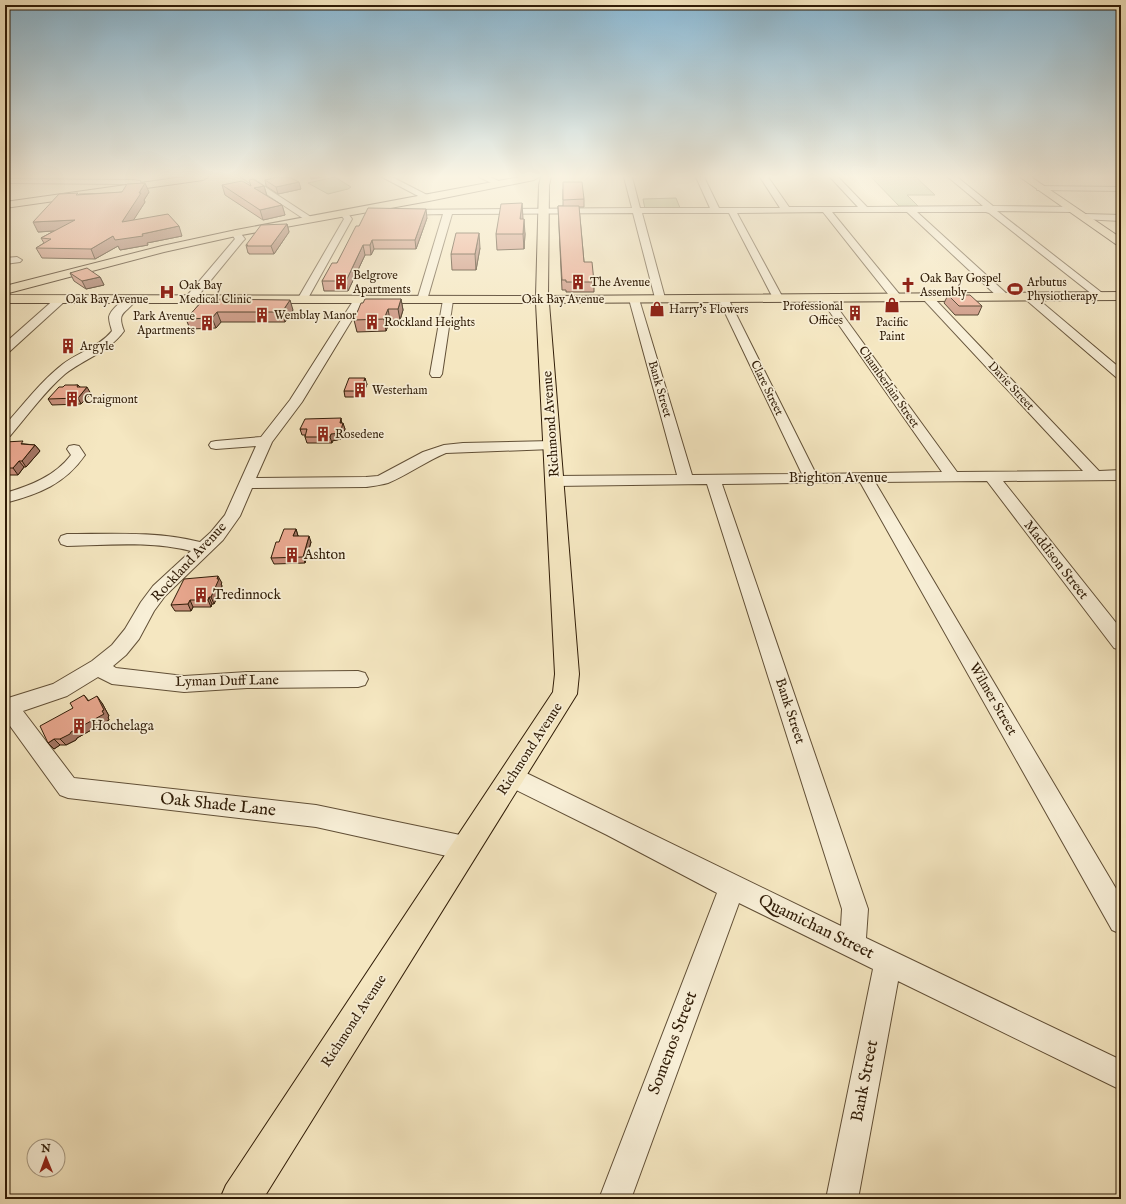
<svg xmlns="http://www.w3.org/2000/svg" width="1126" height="1204" font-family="'IM FELL English',serif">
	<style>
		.green { fill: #bdc591; stroke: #76704c }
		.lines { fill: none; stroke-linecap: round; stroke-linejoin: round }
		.minor-casing { stroke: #614f36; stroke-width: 2 }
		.major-casing { stroke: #301c07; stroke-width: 2 }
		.minor { fill: #f8efd7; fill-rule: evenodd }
		.major { fill: #f5e7c1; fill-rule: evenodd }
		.wall { fill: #c9907c; stroke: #301c07 }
		.shaded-wall { fill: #a47665; stroke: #301c07 }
		.building { fill: #eaa890; stroke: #301c07 }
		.labels { text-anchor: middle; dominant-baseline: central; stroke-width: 3.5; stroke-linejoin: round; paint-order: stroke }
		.far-poi-label { font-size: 12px; fill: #301c07; stroke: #f8efd7; text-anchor: start }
		.far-street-label { font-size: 12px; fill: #301c07; stroke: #f8efd7 }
		.street-label { font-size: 14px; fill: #301c07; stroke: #f8efd7 }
		.poi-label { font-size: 14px; fill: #301c07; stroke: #f8efd7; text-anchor: start }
		.near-street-label { font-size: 17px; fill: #301c07; stroke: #f8efd7 }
	</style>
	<rect width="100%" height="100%" fill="#f5e7c1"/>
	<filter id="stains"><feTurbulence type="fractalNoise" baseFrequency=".005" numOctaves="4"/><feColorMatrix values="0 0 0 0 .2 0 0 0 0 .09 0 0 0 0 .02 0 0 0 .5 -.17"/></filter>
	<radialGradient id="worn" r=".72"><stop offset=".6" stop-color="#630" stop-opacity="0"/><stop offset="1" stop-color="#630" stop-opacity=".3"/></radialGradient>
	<!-- green -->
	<path class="green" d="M335 177 351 187 348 189 328 194 308 183Z
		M871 177H916L935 195H907L918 206H899Z
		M676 198 680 208 645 209 643 199Z"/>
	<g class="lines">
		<!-- minor casing -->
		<g class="minor-casing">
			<path id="minor" d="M241 177H250L314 219 313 221H307Z
				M382 177H392L429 196 428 198H422Z
				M479 177H490L505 184 504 186H498Z
				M624 177H632L640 208H710L696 177H704L719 208H780L760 177H768L789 207H858L830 177H838L867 207 983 206 948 177H957L993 206 1075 207 1076 209 1072 212 997 211 1106 296 1105 298H1097L989 213 986 212H917L1007 294 1008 296 1007 298H999L907 212H832L900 295 901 297 896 300 892 299 823 212 737 213 783 298 778 301 773 298 729 213H642L665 298 660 301 655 298 633 213 452 214 427 300 422 303 417 300 443 214 403 215 399 212 400 210 632 208Z
				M5 179 133 180 140 181 142 186 138 188 133 184 5 183Z
				M1037 186 1121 187V191L1040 190H1037Z
				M344 211 347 212 352 219 307 300 306 302H298L297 300 344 219 340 214Z
				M1085 214 1121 215V221L1082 219 1081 217 1082 215Z
				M236 230 239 231 245 239 243 241 193 302H185L184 300 185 298 235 239 231 233Z
				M17 257 22 260 20 262 5 264V258Z
				M1028 293 1032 294 1121 369V379L1117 378 1024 298 1023 296 1024 294Z
				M927 294 931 295 1099 471 1121 470V480L1003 481 1121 629V650L1114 648 987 481 875 482 1121 897V934L1112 930 860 482 722 484 868 909 866 938 1121 1060V1090L898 981 858 1199H826L873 969 739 903 631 1199H599L717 893 607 835 504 784 501 777 504 770 512 767 520 770 841 926 842 909 707 484 555 486 550 484 547 481 550 478 555 476 677 475 629 299 634 296 639 299 692 475 802 474 718 298 723 295 728 298 816 474 942 472 820 298 825 295 829 296 957 472 1083 471 923 299 922 297Z
				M61 296 65 297 66 299 65 301 9 352 5 353V343L57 297Z
				M131 297 136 300C126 314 116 311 124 331 109 352 84 359 65 374 44 392 28 415 10 436L5 437V425C24 404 41 381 63 364 79 352 99 347 112 331 111 327 109 322 109 317 111 309 123 299 131 297Z
				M359 297 364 300 302 402 272 442 256 478 366 477 378 476 423 452 444 445 463 443 552 441 557 442 559 445 557 448 552 449 446 453C426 461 408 475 388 483 381 485 373 486 366 487L252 488 240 516 223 540 165 596 154 611 139 639 126 655 113 666 116 668 184 676 247 672 358 671 365 673 368 679 365 685 358 687 247 688 184 692 112 684 98 677 67 696 23 711 74 778 316 805 465 836 473 840 477 848 473 856 465 860 316 827 68 798 60 795 5 719V699L53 684 92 661 112 645 125 629 141 602 153 586 191 551C151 541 108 545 67 546L61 544 59 540 61 536 67 534C112 534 157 531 200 542L211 532 225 515 256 446 216 449 211 448 209 445 211 442 216 441 261 437 290 400 355 298Z
				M448 297 453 300 442 374 440 377H432L430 374 443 300Z
				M74 445 79 446 85 455C65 484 39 494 5 503V493C30 486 55 476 71 455L67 449 69 446Z"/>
		</g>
		<!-- major casing -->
		<g class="major-casing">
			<path id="major" d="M183 177H208L203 180 5 208V202Z
				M520 177H539L534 180 429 201 236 236 164 252 5 294V286L162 246 236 230Z
				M541 177H551L549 185 548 296 1121 292V300L549 303 579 674 577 694 263 1199H220L226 1185 553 692 555 674 536 303H5V295L536 296 539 185Z
				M1020 177H1031L1121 238V246L1117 245Z"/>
		</g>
		<!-- minor -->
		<use href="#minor" class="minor"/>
		<!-- major -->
		<use href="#major" class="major"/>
	</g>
	<!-- wall -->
	<path class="wall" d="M265 180 301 189 278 194 266 186Z
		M222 185 264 186 267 196 282 205 285 215 263 220 225 195Z
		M563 189 584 199V207H579L584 262 594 282V292H566V290H562L558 206H563Z
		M149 192 144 200 145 202 133 220 182 236 147 243 148 245 120 250 118 246 95 259 42 258 36 248 44 243 41 238 54 231 38 232 79 194Z
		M522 203V219L525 234 524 249 497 250 496 234Z
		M427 218 416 249H374L371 255H365L348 291H324L322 281 337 263 359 226Z
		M287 224 289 232 274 254H249V253H248L246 245Z
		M480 248 476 270H452L451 254Z
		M70 273 100 277 104 285 86 289 74 281Z
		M948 295 982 306 978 315H955L944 303Z
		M204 299 293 310 285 322H221L216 328 190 329 186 319Z
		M401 299 403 310 400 320H390L386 331 357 332 354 320Z
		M367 384 362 397H345L344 391Z
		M78 385 80 387 91 394 81 404 52 405 48 399 63 387Z
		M342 423 345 429 341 439 332 441V443H307L305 437V435H302L300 429Z
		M5 442 35 445 40 451 26 467H24L18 475H5Z
		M296 529 298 536 311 542 305 563 274 564 271 558 279 542Z
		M222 583 221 584 222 586 214 604H212L211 607H193L191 611H175L171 605Z
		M84 695 89 701 102 703 109 716 108 717 109 720 77 738 76 740 66 745H60L54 749 48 743 73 708Z"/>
	<!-- shaded-wall -->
	<path class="shaded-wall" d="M310 177H322L311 179Z
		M299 182 301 189 278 194 276 187Z
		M145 183 149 192 144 200 145 202 126 232 122 222Z
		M264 186 267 196 254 188Z
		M522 203 523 218 521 234 520 219Z
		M282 205 285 215 263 220 260 210Z
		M426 209 427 218 416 249 415 240Z
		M524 219 525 234 524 249 523 234Z
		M75 220 80 229 38 232 33 222Z
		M287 224 289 232 274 254 271 246Z
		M179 226 182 236 147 243 148 245 120 250 118 246 95 259 91 249 113 236 142 234Z
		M479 233 480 248 476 270 475 254Z
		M372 240 374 249 371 255 370 245Z
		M363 245 365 255 348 291 346 281Z
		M100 277 104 285 86 289 82 281Z
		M401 299 403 310 400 320 398 309Z
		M290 300 293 310 285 322 282 312Z
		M388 309 390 320 386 331 384 319Z
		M217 312 221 322 216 328 212 318Z
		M365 378 367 384 362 397 360 391Z
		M87 387 91 394 81 404 78 398Z
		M341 418 342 425 343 423 345 429 341 439 332 441V443L330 437 331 434 340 423Z
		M35 445 40 451 26 467 22 461Z
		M19 461 24 467 18 475 13 468Z
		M296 529 298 536 296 543 293 536Z
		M309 536 311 542 305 563 303 557Z
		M218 576 222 583 221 584 222 586 214 604 211 597Z
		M209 597 212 604 211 607 208 600Z
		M190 600 193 607 191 611 188 604Z
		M97 696 102 703 109 716 108 717 109 720 77 738 76 740 66 745 60 739 102 711Z
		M54 739 60 745 54 749 48 743Z"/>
	<!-- building -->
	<path class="building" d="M277 177H289L299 182 276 187 265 180Z
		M253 179 264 186 254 188 282 205 260 210 222 185 242 181 251 186 249 180Z
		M563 182H582L584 199 563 200Z
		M145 183 139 193H141L122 222 168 214 179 226 142 234 143 236 115 240 113 236 91 249 36 248 51 239 41 238 75 220 33 222 59 194 78 193 76 195 122 192 127 184Z
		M522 203 520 219H524L523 234H496L501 204Z
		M558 206H579L584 262H592L594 282H566V280H562Z
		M368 208 426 209 415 240H372L370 245H363L346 281H322L332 263H337L356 226H359Z
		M287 224 271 246H247L248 245H246L261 225Z
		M456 233H479L475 254H451Z
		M87 268 100 277 82 281 70 273Z
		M948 295H970L982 306H959Z
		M204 299 290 300 282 312H217L212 318 186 319Z
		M365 299H401L398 309H388L384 319 354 320 361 303H363Z
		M349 378H365L360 391H344Z
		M65 385H78L77 387H87L78 398 48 399 59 387H63Z
		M341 418 340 423H343L340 433 331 434 330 437H305L307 429H300L305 419Z
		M23 441 21 444 35 445 22 461H19L13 468H5V442Z
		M284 529H296L293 536H309L303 557 271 558 276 542H279Z
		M218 576 217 579H219L211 597H209L208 600H190L188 604 171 605 184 579Z
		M84 695 88 701 97 696 104 710 102 711 104 714 71 732 70 734 60 739H54L48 743 40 726 73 708 70 703Z"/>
	<!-- sky -->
	<linearGradient id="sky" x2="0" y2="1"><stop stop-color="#89b8d4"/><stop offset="0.51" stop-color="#faf4e3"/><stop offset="1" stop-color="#faf4e3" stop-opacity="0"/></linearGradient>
	<rect width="1126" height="346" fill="url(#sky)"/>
	<!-- icons -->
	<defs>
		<g id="building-bare" transform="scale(1.2)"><path d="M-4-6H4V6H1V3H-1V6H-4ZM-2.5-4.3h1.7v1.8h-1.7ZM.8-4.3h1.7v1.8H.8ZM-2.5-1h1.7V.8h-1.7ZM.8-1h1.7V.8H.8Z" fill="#8f2418" stroke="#f8efd7" stroke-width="2.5" paint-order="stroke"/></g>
		<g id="church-bare" transform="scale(1.2)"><path d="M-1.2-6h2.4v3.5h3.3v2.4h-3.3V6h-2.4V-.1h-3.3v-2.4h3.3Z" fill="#8f2418" stroke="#f8efd7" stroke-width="2.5" paint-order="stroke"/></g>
		<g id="stadium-bare" transform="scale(1.2)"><path d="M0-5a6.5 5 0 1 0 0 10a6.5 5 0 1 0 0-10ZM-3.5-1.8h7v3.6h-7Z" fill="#8f2418" stroke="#f8efd7" stroke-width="2.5" paint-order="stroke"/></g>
		<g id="hospital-bare" transform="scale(1.2)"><path d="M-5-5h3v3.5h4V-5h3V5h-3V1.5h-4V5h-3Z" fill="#8f2418" stroke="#f8efd7" stroke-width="2.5" paint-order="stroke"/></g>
		<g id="shop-bare" transform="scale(1.2)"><path d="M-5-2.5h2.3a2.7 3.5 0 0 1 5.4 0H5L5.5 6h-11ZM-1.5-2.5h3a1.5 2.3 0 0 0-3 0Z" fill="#8f2418" stroke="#f8efd7" stroke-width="2.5" paint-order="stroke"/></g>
	</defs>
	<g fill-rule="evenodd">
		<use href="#building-bare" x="341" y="282"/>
		<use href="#building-bare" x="578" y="282"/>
		<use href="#church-bare" x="908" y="285"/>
		<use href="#stadium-bare" x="1015" y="289"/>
		<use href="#hospital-bare" x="167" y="292"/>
		<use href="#shop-bare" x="892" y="305"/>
		<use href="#shop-bare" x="657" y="309"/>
		<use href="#building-bare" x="855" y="313"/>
		<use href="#building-bare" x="262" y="315"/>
		<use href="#building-bare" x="372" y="322"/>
		<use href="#building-bare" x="207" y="323"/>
		<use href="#building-bare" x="68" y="346"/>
		<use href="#building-bare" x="360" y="390"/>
		<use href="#building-bare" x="72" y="399"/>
		<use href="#building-bare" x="323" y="434"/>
		<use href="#building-bare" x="292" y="555"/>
		<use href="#building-bare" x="201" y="595"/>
		<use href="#building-bare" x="79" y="726"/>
	</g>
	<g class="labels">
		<!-- far-poi labels -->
		<g class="far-poi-label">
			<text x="353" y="275">Belgrove<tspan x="353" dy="14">Apartments</tspan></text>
			<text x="920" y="278">Oak Bay Gospel<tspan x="920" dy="14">Assembly</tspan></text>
			<text x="590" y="282">The Avenue</text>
			<text x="1027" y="282">Arbutus<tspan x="1027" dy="14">Physiotherapy</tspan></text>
			<text x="179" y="285">Oak Bay<tspan x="179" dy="14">Medical Clinic</tspan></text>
			<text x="843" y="306" text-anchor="end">Professional<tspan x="843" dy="14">Offices</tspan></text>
			<text x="669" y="309">Harry's Flowers</text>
			<text x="274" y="315">Wemblay Manor</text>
			<text x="195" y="316" text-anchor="end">Park Avenue<tspan x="195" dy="14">Apartments</tspan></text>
			<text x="384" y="322">Rockland Heights</text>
			<text x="892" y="322" text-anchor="middle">Pacific<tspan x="892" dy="14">Paint</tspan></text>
			<text x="80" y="346">Argyle</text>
			<text x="372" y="390">Westerham</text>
			<text x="84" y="399">Craigmont</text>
			<text x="335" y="434">Rosedene</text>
		</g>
		<!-- far-street labels -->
		<g class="far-street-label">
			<text x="107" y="299">Oak Bay Avenue</text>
			<text x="563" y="299">Oak Bay Avenue</text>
			<text transform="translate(1011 386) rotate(47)">Davie Street</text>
			<text transform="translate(889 387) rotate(55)">Chamberlain Street</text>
			<text transform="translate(767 388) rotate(64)">Clare Street</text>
			<text transform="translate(660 389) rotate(74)">Bank Street</text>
		</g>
		<!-- street labels -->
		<g class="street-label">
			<text transform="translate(551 424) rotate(-94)">Richmond Avenue</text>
			<text x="838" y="478">Brighton Avenue</text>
			<text transform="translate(1056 560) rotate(52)">Maddison Street</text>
			<text transform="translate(189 562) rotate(-47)">Rockland Avenue</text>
			<text transform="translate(227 681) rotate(-1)">Lyman Duff Lane</text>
			<text transform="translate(993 699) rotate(60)">Wilmer Street</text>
			<text transform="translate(790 711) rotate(72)">Bank Street</text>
			<text transform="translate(530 749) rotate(-57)">Richmond Avenue</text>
			<text transform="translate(354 1021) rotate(-57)">Richmond Avenue</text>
		</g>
		<!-- poi labels -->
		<g class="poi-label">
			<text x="304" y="555">Ashton</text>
			<text x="213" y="595">Tredinnock</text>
			<text x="91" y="726">Hochelaga</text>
		</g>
		<!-- near-street labels -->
		<g class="near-street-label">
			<text transform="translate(218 805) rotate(6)">Oak Shade Lane</text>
			<text transform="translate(816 927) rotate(26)">Quamichan Street</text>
			<text transform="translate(673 1043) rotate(-69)">Somenos Street</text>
			<text transform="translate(865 1081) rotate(-79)">Bank Street</text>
		</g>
	</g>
	<!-- margin -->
	<rect width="1126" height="1204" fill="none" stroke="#f5e7c1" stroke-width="20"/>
	<rect x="6" y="6" width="1114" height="1192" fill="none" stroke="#301c07" stroke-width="2"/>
	<rect x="10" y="10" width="1106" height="1184" fill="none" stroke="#301c07"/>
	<!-- north arrow -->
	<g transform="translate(46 1158) rotate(359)"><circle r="19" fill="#f8efd7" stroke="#a89b84"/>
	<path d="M0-3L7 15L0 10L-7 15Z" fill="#8f2418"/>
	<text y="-6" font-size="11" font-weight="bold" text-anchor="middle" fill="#301c07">N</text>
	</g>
	<rect width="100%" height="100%" filter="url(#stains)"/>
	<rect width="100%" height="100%" fill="url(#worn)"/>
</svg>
